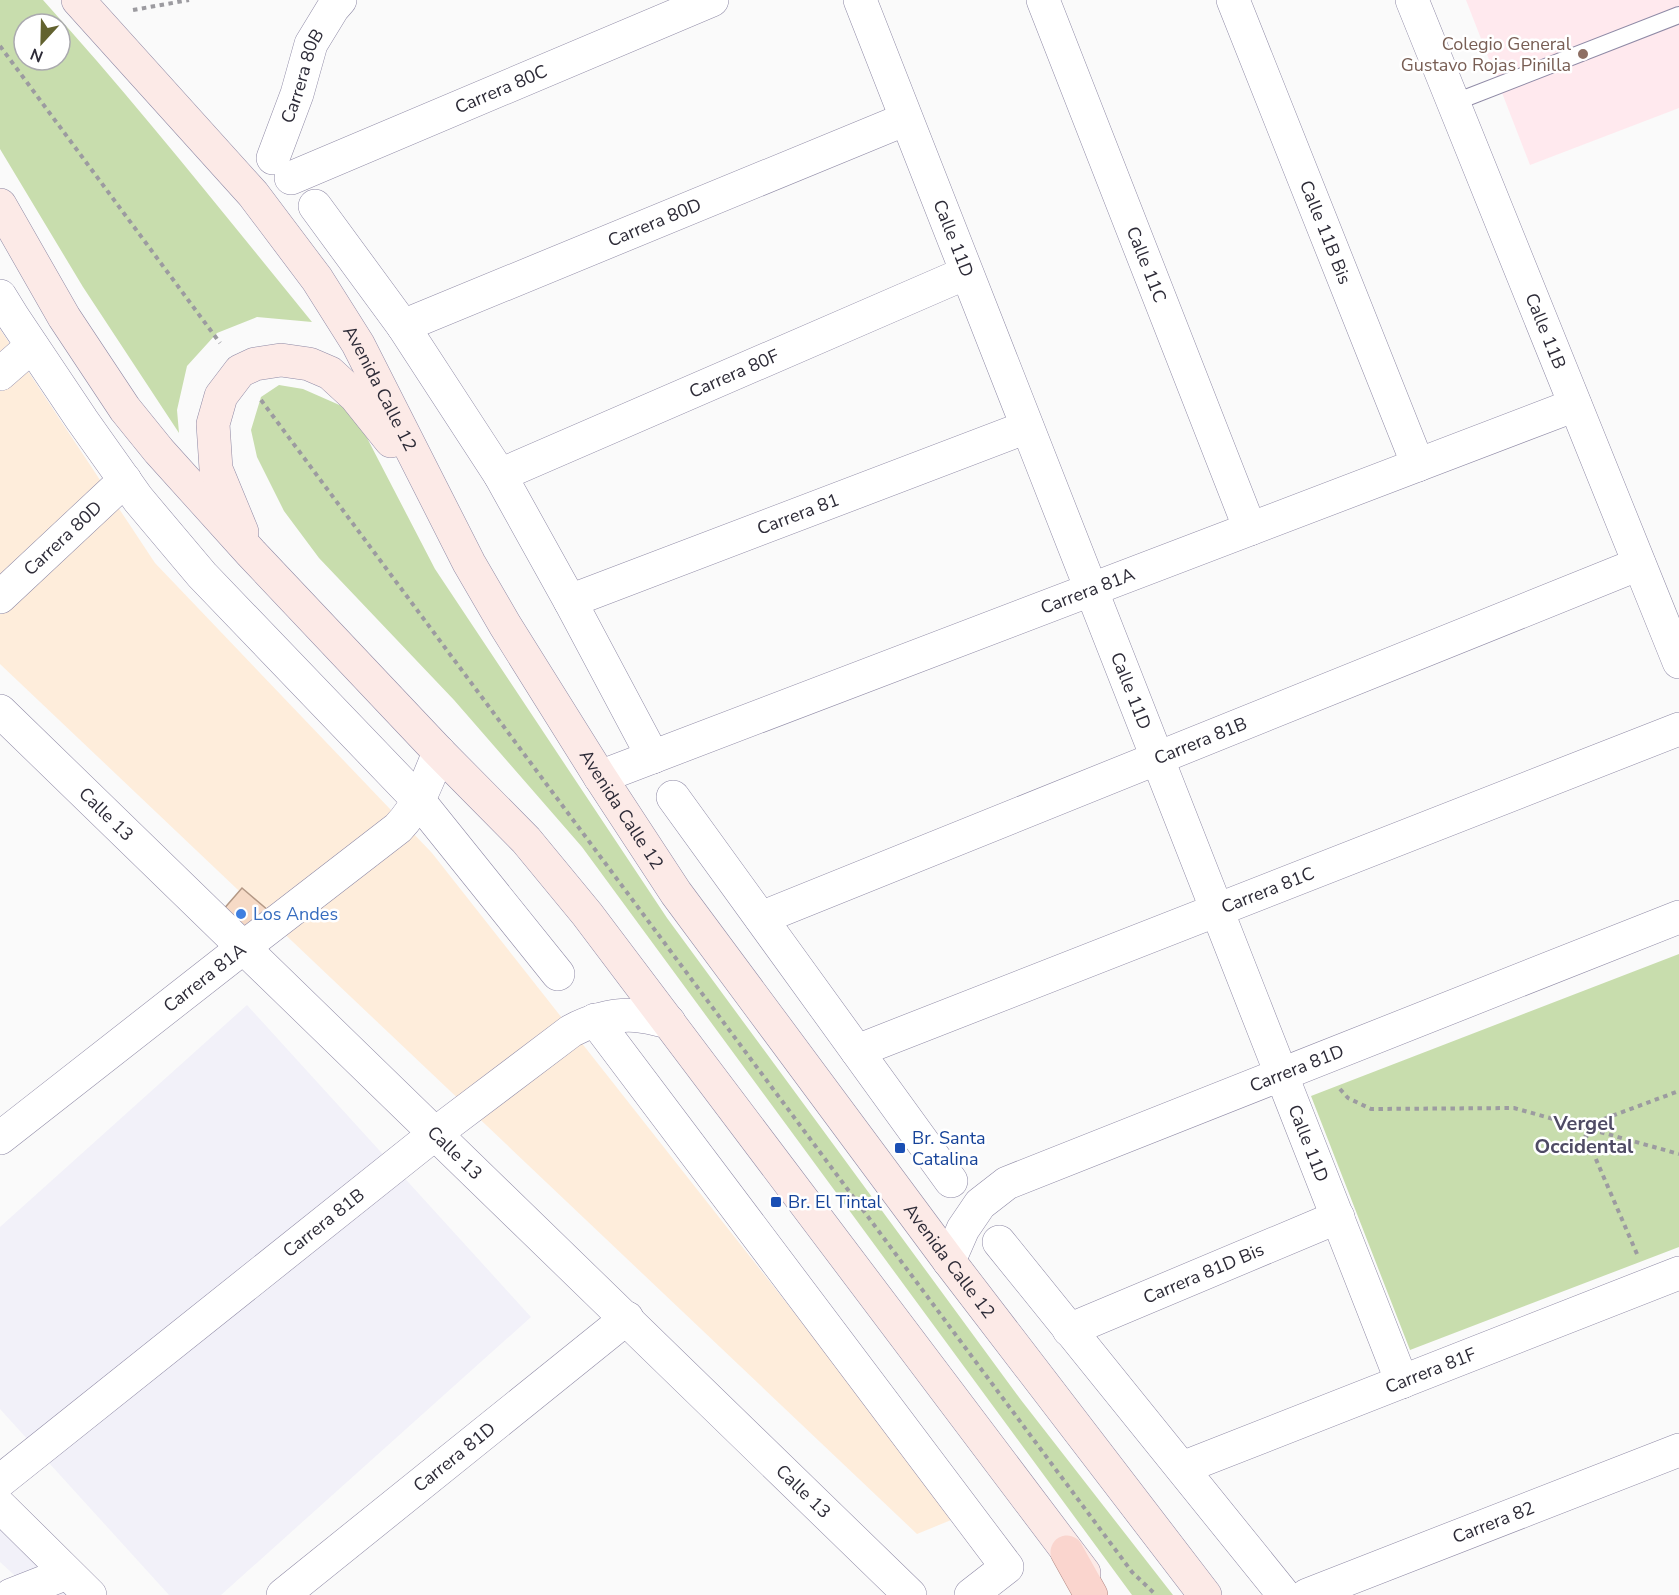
<svg xmlns="http://www.w3.org/2000/svg" width="1679" height="1595" font-family="'Nunito Sans',sans-serif">
	<style>
		.built { fill: #f2f1f9 }
		.industrial { fill: #feeddb }
		.education { fill: #ffe9ee }
		.green { fill: #c8ddad; fill-rule: evenodd }
		.building { fill: #f6dac6; stroke: #b39885; stroke-width: 1.5 }
		.lines { fill: none; stroke-linecap: round; stroke-linejoin: round }
		.lane-casing { stroke: #8f8aa6; stroke-width: 18 }
		.street-casing { stroke: #8f8aa6; stroke-width: 34 }
		.secondary-casing { stroke: #8f8aa6; stroke-width: 34 }
		.primary-casing { stroke: #b08784; stroke-width: 34 }
		.path { stroke: #9c9ba0; stroke-width: 4; stroke-dasharray: 4.5 4.5; stroke-linecap: butt }
		.lane { stroke: #fff; stroke-width: 16 }
		.street { stroke: #fff; stroke-width: 33 }
		.secondary { stroke: #fceae7; stroke-width: 33 }
		.primary { stroke: #fad5ce; stroke-width: 33 }
		.education-dot { fill: #8d6e63; stroke: #fff; stroke-width: 2 }
		.shop-dot { fill: #3f7fe0; stroke: #fff; stroke-width: 2 }
		.transit-dot { fill: #1a4fb4; stroke: #fff; stroke-width: 2 }
		.labels { text-anchor: middle; dominant-baseline: central; stroke-width: 5; stroke-linejoin: round; paint-order: stroke }
		.education-label { font-size: 18px; fill: #785e54; stroke: #fff; text-anchor: end }
		.street-label { font-size: 18px; fill: #2d2b37; stroke: #fff }
		.shop-label { font-size: 18px; fill: #366cbe; stroke: #fff; text-anchor: start }
		.transit-label { font-size: 18px; fill: #164399; stroke: #fff; text-anchor: start }
		.neighbourhood-label { font-size: 20px; font-weight: bold; fill: #4f4b64; stroke: #fff }
	</style>
	<rect width="100%" height="100%" fill="#fafafa"/>
	<!-- built -->
	<path class="built" d="M247 1005 531 1317 221 1595H169L0 1409V1227Z
		M0 1527 70 1595H36L0 1562Z"/>
	<!-- industrial -->
	<path class="industrial" d="M0 329 155 563 432 853 956 1518 917 1534 0 664Z"/>
	<!-- education -->
	<path class="education" d="M1466 0H1679V108L1530 165Z"/>
	<!-- green -->
	<path class="green" d="M0 0H43C137 104 224 214 312 322L257 317 217 333 187 366 177 410 179 433 83 287 0 149ZM24 24H60V60H24Z
		M279 385 303 389 344 407 366 436 435 569 667 918 1021 1400 1173 1595H1132L582 847 454 700 319 558 284 511 257 457 251 430 261 397Z
		M1679 954V1247L1410 1350 1311 1096Z"/>
	<!-- building -->
	<path class="building" d="M242 888 269 911 249 934 222 911Z"/>
	<g class="lines">
		<!-- lane casing -->
		<g class="lane-casing">
			<path id="lane" d="M1453 103 1679 15"/>
		</g>
		<!-- street casing -->
		<g class="street-casing">
			<g id="street">
				<path id="s1" d="M860 0 1402 1382"/>
				<path id="s2" d="M1043 0 1250 529"/>
				<path id="s3" d="M1233 0 1418 465"/>
				<path id="s4" d="M1412 0 1679 662"/>
				<path id="s5" d="M273 158 297 94 311 44 333 8 340 0"/>
				<path id="s6" d="M291 178 712 0"/>
				<path d="M315 206 403 326 500 475 570 601 653 757"/>
				<path d="M0 296 13 317 82 420 138 499 202 575 419 801 558 974"/>
				<path id="s7" d="M403 326 906 119"/>
				<path d="M0 374 32 346"/>
				<path id="s8" d="M500 475 966 273"/>
				<path id="s9" d="M0 597 125 480"/>
				<path id="s10" d="M570 601 1027 427"/>
				<path id="s11" d="M0 711 910 1595"/>
				<path id="s12" d="M600 777 1575 405"/>
				<path d="M673 797 951 1181"/>
				<path id="s13" d="M761 918 1639 564"/>
				<path d="M595 1020 1007 1567 971 1595"/>
				<path id="s14" d="M857 1051 1679 729"/>
				<path id="s15" d="M0 1138 244 947 398 828C419 806 428 780 439 752"/>
				<path d="M999 1242 1284 1595"/>
				<path id="s16" d="M949 1261 963 1229 980 1204 1007 1183 1679 917"/>
				<path id="s17" d="M1069 1330 1338 1217"/>
				<path id="s18" d="M1182 1468 1679 1273"/>
				<path id="s19" d="M0 1481 436 1133 571 1031C592 1020 615 1013 640 1016 650 1017 659 1020 669 1022"/>
				<path d="M0 1506 90 1595"/>
				<path d="M11 1595 67 1573"/>
				<path id="s20" d="M283 1595 627 1318"/>
				<path id="s21" d="M1307 1595 1679 1450"/>
			</g>
		</g>
		<!-- secondary casing -->
		<g class="secondary-casing">
			<g id="secondary">
				<path id="s22" d="M78 0 253 194 317 279 358 344 469 563 505 625 600 777 676 893 949 1261 1205 1595"/>
				<path d="M0 205 64 317 125 409 159 451 251 553 439 752 526 840 587 914 1084 1573"/>
				<path d="M242 532 216 469 213 424 221 396 240 371 255 364 281 360 309 364 330 373 355 396 391 441"/>
			</g>
		</g>
		<!-- primary casing -->
		<g class="primary-casing">
			<path id="primary" d="M1067 1552 1091 1595"/>
		</g>
		<!-- path -->
		<path class="path" d="M133 10 189 0
			M0 46 220 343
			M261 400 1132 1572 1156 1595
			M1340 1089 1348 1098 1371 1109 1514 1108 1679 1154
			M1637 1254 1582 1127 1679 1091"/>
		<!-- lane -->
		<use href="#lane" class="lane"/>
		<!-- street -->
		<use href="#street" class="street"/>
		<!-- secondary -->
		<use href="#secondary" class="secondary"/>
		<!-- primary -->
		<use href="#primary" class="primary"/>
	</g>
	<!-- markers -->
	<circle class="education-dot" cx="1583" cy="54" r="6"/>
	<circle class="shop-dot" cx="241" cy="914" r="6"/>
	<g class="transit-dot">
		<rect x="894" y="1142" width="12" height="12" rx="3"/>
		<rect x="770" y="1196" width="12" height="12" rx="3"/>
	</g>
	<g class="labels">
		<!-- education labels -->
		<g class="education-label">
			<text x="1571" y="44">Colegio General<tspan x="1571" dy="21">Gustavo Rojas Pinilla</tspan></text>
		</g>
		<!-- street labels -->
		<g class="street-label">
			<text stroke="none"><textPath href="#s5" startOffset="87">Carrera 80B</textPath></text>
			<text stroke="none"><textPath href="#s6" startOffset="228">Carrera 80C</textPath></text>
			<text stroke="none"><textPath href="#s7" startOffset="272">Carrera 80D</textPath></text>
			<text stroke="none"><textPath href="#s3" startOffset="250">Calle 11B Bis</textPath></text>
			<text stroke="none"><textPath href="#s1" startOffset="256">Calle 11D</textPath></text>
			<text stroke="none"><textPath href="#s2" startOffset="284">Calle 11C</textPath></text>
			<text stroke="none"><textPath href="#s4" startOffset="357">Calle 11B</textPath></text>
			<text stroke="none"><textPath href="#s8" startOffset="255">Carrera 80F</textPath></text>
			<text stroke="none"><textPath href="#s22" startOffset="494">Avenida Calle 12</textPath></text>
			<text stroke="none"><textPath href="#s10" startOffset="244">Carrera 81</textPath></text>
			<text stroke="none"><textPath href="#s9" startOffset="86">Carrera 80D</textPath></text>
			<text stroke="none"><textPath href="#s12" startOffset="522">Carrera 81A</textPath></text>
			<text stroke="none"><textPath href="#s1" startOffset="742">Calle 11D</textPath></text>
			<text stroke="none"><textPath href="#s13" startOffset="474">Carrera 81B</textPath></text>
			<text stroke="none"><textPath href="#s22" startOffset="980">Avenida Calle 12</textPath></text>
			<text stroke="none"><textPath href="#s11" startOffset="148">Calle 13</textPath></text>
			<text stroke="none"><textPath href="#s14" startOffset="441">Carrera 81C</textPath></text>
			<text stroke="none"><textPath href="#s15" startOffset="260">Carrera 81A</textPath></text>
			<text stroke="none"><textPath href="#s16" startOffset="411">Carrera 81D</textPath></text>
			<text stroke="none"><textPath href="#s1" startOffset="1228">Calle 11D</textPath></text>
			<text stroke="none"><textPath href="#s11" startOffset="634">Calle 13</textPath></text>
			<text stroke="none"><textPath href="#s19" startOffset="414">Carrera 81B</textPath></text>
			<text stroke="none"><textPath href="#s22" startOffset="1538">Avenida Calle 12</textPath></text>
			<text stroke="none"><textPath href="#s17" startOffset="146">Carrera 81D Bis</textPath></text>
			<text stroke="none"><textPath href="#s18" startOffset="267">Carrera 81F</textPath></text>
			<text stroke="none"><textPath href="#s20" startOffset="220">Carrera 81D</textPath></text>
			<text stroke="none"><textPath href="#s11" startOffset="1120">Calle 13</textPath></text>
			<text stroke="none"><textPath href="#s21" startOffset="200">Carrera 82</textPath></text>
		</g>
		<!-- shop labels -->
		<g class="shop-label">
			<text x="253" y="914">Los Andes</text>
		</g>
		<!-- transit labels -->
		<g class="transit-label">
			<text x="912" y="1138">Br. Santa<tspan x="912" dy="21">Catalina</tspan></text>
			<text x="788" y="1202">Br. El Tintal</text>
		</g>
		<!-- neighbourhood labels -->
		<g class="neighbourhood-label">
			<text x="1584" y="1123">Vergel<tspan x="1584" dy="23">Occidental</tspan></text>
		</g>
	</g>
	<!-- north arrow -->
	<g transform="translate(42 42) rotate(202)"><circle r="28" fill="#ffffff" stroke="#abaaaf" stroke-width="1.5"/>
	<path d="M0-4.5L10 22L0 15L-10 22Z" fill="#62622f"/>
	<text y="-9" font-size="16" font-weight="bold" text-anchor="middle" fill="#2d2b37">N</text>
	</g>
</svg>
